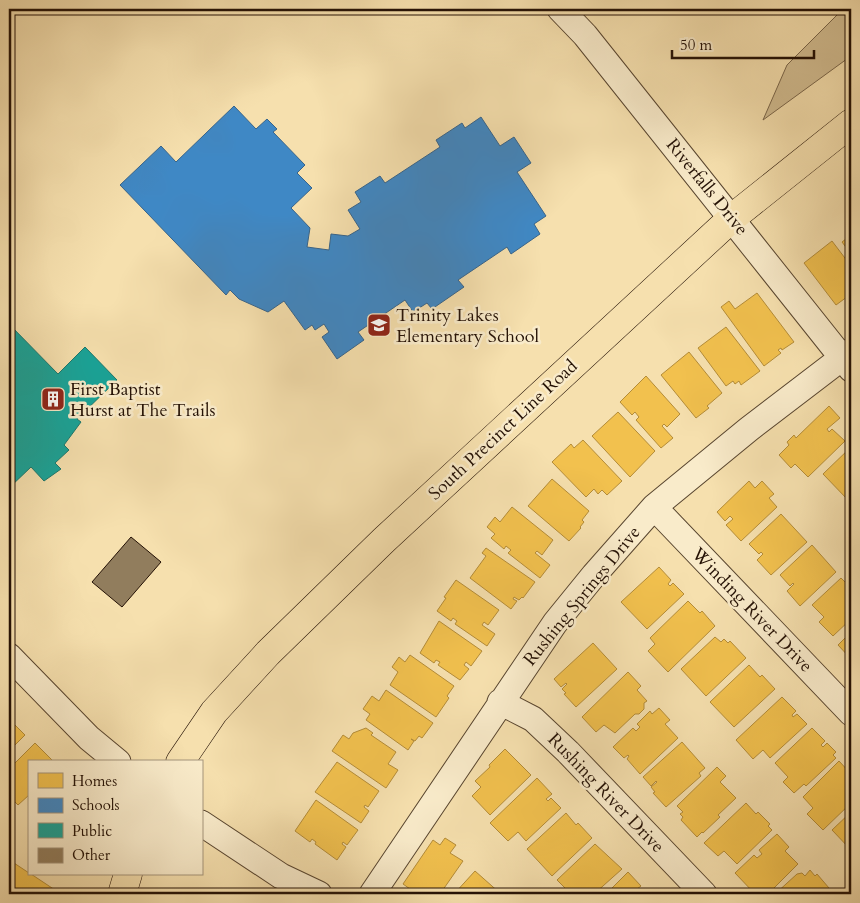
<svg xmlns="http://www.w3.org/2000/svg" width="860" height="903" font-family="Cardo,serif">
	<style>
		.green { fill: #d2bd91; stroke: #7b674b }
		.homes { fill: #f2c14e; stroke: #b48c38 }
		.schools { fill: #3f88c5; stroke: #37648b }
		.public { fill: #17a398; stroke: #1b776c }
		.building { fill: #917d5d; stroke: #241105 }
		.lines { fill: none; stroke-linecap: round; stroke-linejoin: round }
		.minor-casing { stroke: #58452f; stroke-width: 27 }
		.major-casing { stroke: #241105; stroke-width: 29 }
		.minor { stroke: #f9ebca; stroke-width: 25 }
		.major { stroke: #f6e0ae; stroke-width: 28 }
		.labels { text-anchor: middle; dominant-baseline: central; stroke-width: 5; stroke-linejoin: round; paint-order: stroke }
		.street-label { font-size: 18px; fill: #241105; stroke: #f9ebca }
		.poi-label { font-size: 18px; fill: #241105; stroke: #f9ebca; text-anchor: start }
	</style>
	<rect width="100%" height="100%" fill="#f6e0ae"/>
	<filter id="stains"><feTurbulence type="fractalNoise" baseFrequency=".004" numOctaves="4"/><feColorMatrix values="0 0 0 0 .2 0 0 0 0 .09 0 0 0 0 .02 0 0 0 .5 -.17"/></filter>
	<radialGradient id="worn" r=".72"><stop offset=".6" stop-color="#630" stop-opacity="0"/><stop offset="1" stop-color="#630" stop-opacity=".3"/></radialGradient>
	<!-- green -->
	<path class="green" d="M843 9H851V56L763 120 787 65Z"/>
	<!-- homes -->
	<path class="homes" d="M851 235V254L842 242Z
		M832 241 851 266V294L836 305 804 263Z
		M757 293 794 342 782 350 781 348 778 350 781 353 764 366 721 307 729 301 735 309Z
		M726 327 760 371 741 385 739 381 735 384 733 381 726 386 698 348Z
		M689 352 722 393 707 406 709 408 696 418 661 375Z
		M646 376 680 414 667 427 664 424 662 426 673 438 661 448 636 420 639 417 635 412 632 415 620 402Z
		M829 406 840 418 827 429 829 432 832 429 845 441 808 477 795 464 791 468 779 455 789 445 787 442 794 435 796 438Z
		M618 412 655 451 630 477 592 436Z
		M583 440 622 481 607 495 602 490 598 494 594 489 586 497 552 462 571 444 574 448Z
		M851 447V497L848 500 823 474Z
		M552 479 589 511 582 520 584 522 580 527 581 528 569 541 528 506Z
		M749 481 755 488 762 481 774 494 769 498 777 507 741 541 726 525 733 519 730 516 725 521 717 512Z
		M512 507 553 540 542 555 537 551 535 553 550 565 540 578 508 553 511 550 506 546 504 549 491 538 495 534 487 527 495 517 500 522Z
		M781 514 807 542 771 575 757 560 763 554 761 552 759 554 749 544Z
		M812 545 836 572 800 606 787 591 794 584 793 583 790 586 780 575Z
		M486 548 535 582 523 598 522 597 519 600 514 597 513 599 517 601 511 609 470 578 486 556 482 553Z
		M659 567 671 580 668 584 670 586 673 583 684 594 647 629 621 602Z
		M841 578 846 583 850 580 851 581V619L833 636 819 622 824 617 812 605Z
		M456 580 499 610 488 625 484 622 482 625 495 634 487 646 455 624 457 621 453 618 451 621 437 611 446 598 444 597Z
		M688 601 700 613 702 611 715 626 668 672 648 651 655 644 650 638Z
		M439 621 482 651 471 666 466 662 464 665 469 669 460 680 438 665 440 662 436 660 434 663 420 653Z
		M851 632V659L838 645Z
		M715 637 721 642 724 639 728 643 730 641 746 658 706 696 681 669Z
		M593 643 617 669 576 707 564 694 566 693 562 689 567 684 566 683 561 687 554 679Z
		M410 655 454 686 447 696 449 698 436 717 390 685 398 672 392 667 399 657 405 662Z
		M749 665 760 677 762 675 775 689 734 727 710 702Z
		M628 672 641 686 637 690 647 701 644 703V709L639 714H635L615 733 604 725 596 732 582 717Z
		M386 690 433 723 422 738 419 736 415 741 411 739 414 741 408 750 366 720 370 714 363 709 372 696 379 701Z
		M782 697 796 711 792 715 793 717 797 714 807 724 770 758 763 750 753 759 736 740Z
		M659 708 670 720 665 724 678 738 640 774 627 759 629 756 628 755 624 758 613 747 633 728 636 731 640 727 637 724 650 711 652 714Z
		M9 719 25 735 9 751Z
		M366 728 373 733 371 735 396 752 388 764 398 770 386 788 332 751 343 735 349 739 353 733Z
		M812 728 825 741 821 745 823 747 827 743 836 752 833 755 836 758 806 786 804 784 794 793 783 782 788 777 775 763Z
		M682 742 705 768 699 773 701 776 666 807 653 793 655 792 651 787 657 782 656 781 651 786 643 777Z
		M35 743 54 762H29V795L18 805 9 796V769Z
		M505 749 531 775 490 815 472 796 481 787 475 781 490 767 489 765Z
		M839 761 851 774V803L823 830 807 814 813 808 803 797Z
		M337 762 379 791 368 807 365 805 364 807 369 811 361 823 315 792Z
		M717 767 726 776 720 782 736 798 718 815 720 817 703 833 702 832 697 837 681 820 683 817 680 814 683 812 677 806Z
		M537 778 552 794 546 799 548 801 551 798 561 808 526 841 518 832 508 841 490 823Z
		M316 800 358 830 347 845 343 842 342 844 346 847 337 860 315 844 316 842 312 839 310 842 295 831Z
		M746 803 756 814 758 812 770 824 768 826 772 830 737 864 724 851 718 856 704 843Z
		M851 812V850L832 830Z
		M566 813 576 825 578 823 592 838 552 876 527 849Z
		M777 834 789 847 785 851 798 864 768 894H755L735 873 754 855 757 858 762 854 759 850Z
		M445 838 456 845 450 853 463 861 440 894H417L403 884 433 840 440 845Z
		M595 844 622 869 594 894H571L557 880Z
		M11 861 29 873V874H31L61 894H9V864Z
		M810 870 815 876 817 874 829 888 828 889 831 893 830 894H775L797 874 802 873 805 876Z
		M475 871 501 894H454Z
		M628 872 641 886 637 889 639 891 642 888 648 894H606Z"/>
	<!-- schools -->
	<path class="schools" d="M234 106 256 129 267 119 277 129 273 132 305 165 297 173 312 188 291 208 310 228 307 247 329 250 331 234 348 236 360 229 348 210 361 202 355 192 380 176 385 183 440 147 436 140 462 123 465 128 481 117 500 146 514 137 531 163 517 172 546 216 534 224 540 234 511 254 507 247 458 280 464 287 432 309 427 303 413 312 405 300 358 332 364 340 337 359 322 337 329 332 324 324 315 330 312 325 305 330 284 301 268 312 239 299 230 290 226 295 120 185 161 146 176 162Z"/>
	<!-- public -->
	<path class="public" d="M9 324 58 374 85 347 117 380 77 419 81 422 64 445 69 450 55 463 61 469 44 481 31 467 9 488Z"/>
	<!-- building -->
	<path class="building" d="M131 537 161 562 122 607 92 582Z"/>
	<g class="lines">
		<!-- minor casing -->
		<g class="minor-casing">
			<path id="minor" d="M560 9 585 35 851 369
				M654 507 851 713
				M9 656 89 738 118 762
				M500 702 533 719 568 752 704 894
				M201 823 281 876 319 894
				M372 894 555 623 594 575 654 507 749 429 851 351"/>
		</g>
		<!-- major casing -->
		<g class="major-casing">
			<path id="major" d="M180 762 214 712 268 653 384 540 732 218 851 123
				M122 894 128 874"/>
		</g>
		<!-- minor -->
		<use href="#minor" class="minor"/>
		<!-- major -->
		<use href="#major" class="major"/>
	</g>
	<!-- icons -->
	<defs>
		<g id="school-square" transform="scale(1.25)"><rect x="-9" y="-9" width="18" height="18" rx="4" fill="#8f2418" stroke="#f9ebca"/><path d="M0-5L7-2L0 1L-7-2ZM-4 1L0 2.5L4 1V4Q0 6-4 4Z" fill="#fff"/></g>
		<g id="building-square" transform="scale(1.25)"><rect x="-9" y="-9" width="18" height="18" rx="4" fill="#8f2418" stroke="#f9ebca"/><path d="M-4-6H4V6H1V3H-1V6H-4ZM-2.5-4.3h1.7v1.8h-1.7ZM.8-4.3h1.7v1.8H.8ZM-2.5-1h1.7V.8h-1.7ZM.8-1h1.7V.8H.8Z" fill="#fff"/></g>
	</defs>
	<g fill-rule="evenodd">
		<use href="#school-square" x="379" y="325"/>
		<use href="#building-square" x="53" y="399"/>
	</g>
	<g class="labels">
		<!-- street labels -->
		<g class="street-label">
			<text transform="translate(707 187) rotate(51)">Riverfalls Drive</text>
			<text transform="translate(503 430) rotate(-43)">South Precinct Line Road</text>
			<text transform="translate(582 596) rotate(-51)">Rushing Springs Drive</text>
			<text transform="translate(752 610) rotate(46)">Winding River Drive</text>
			<text transform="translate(606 793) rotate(46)">Rushing River Drive</text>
		</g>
		<!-- poi labels -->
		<g class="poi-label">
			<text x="396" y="315">Trinity Lakes<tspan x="396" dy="21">Elementary School</tspan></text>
			<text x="70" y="389">First Baptist<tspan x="70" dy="21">Hurst at The Trails</tspan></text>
		</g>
	</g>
	<!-- margin -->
	<rect width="860" height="903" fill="none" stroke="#f6e0ae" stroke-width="30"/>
	<rect x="10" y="10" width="840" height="883" fill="none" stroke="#241105" stroke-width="2.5"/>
	<rect x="15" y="15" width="830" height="873" fill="none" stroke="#241105"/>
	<!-- legend -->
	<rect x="28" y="760" width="175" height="115" fill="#f9ebca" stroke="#a4947b"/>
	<rect x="38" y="773" width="25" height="15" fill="#f2c14e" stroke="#a4947b"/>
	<text x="72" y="786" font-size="15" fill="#241105">Homes</text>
	<rect x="38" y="798" width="25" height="15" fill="#3f88c5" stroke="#a4947b"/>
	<text x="72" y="810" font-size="15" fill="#241105">Schools</text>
	<rect x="38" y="823" width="25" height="15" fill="#17a398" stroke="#a4947b"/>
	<text x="72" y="836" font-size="15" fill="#241105">Public</text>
	<rect x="38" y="848" width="25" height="15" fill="#917d5d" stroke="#a4947b"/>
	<text x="72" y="860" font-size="15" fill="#241105">Other</text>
	<!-- scale -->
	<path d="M672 50v8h142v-8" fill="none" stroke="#241105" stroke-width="2.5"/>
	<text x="680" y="50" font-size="15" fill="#241105" stroke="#f9ebca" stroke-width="4" paint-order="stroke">50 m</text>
	<rect width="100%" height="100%" filter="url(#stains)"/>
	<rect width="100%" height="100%" fill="url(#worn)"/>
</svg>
